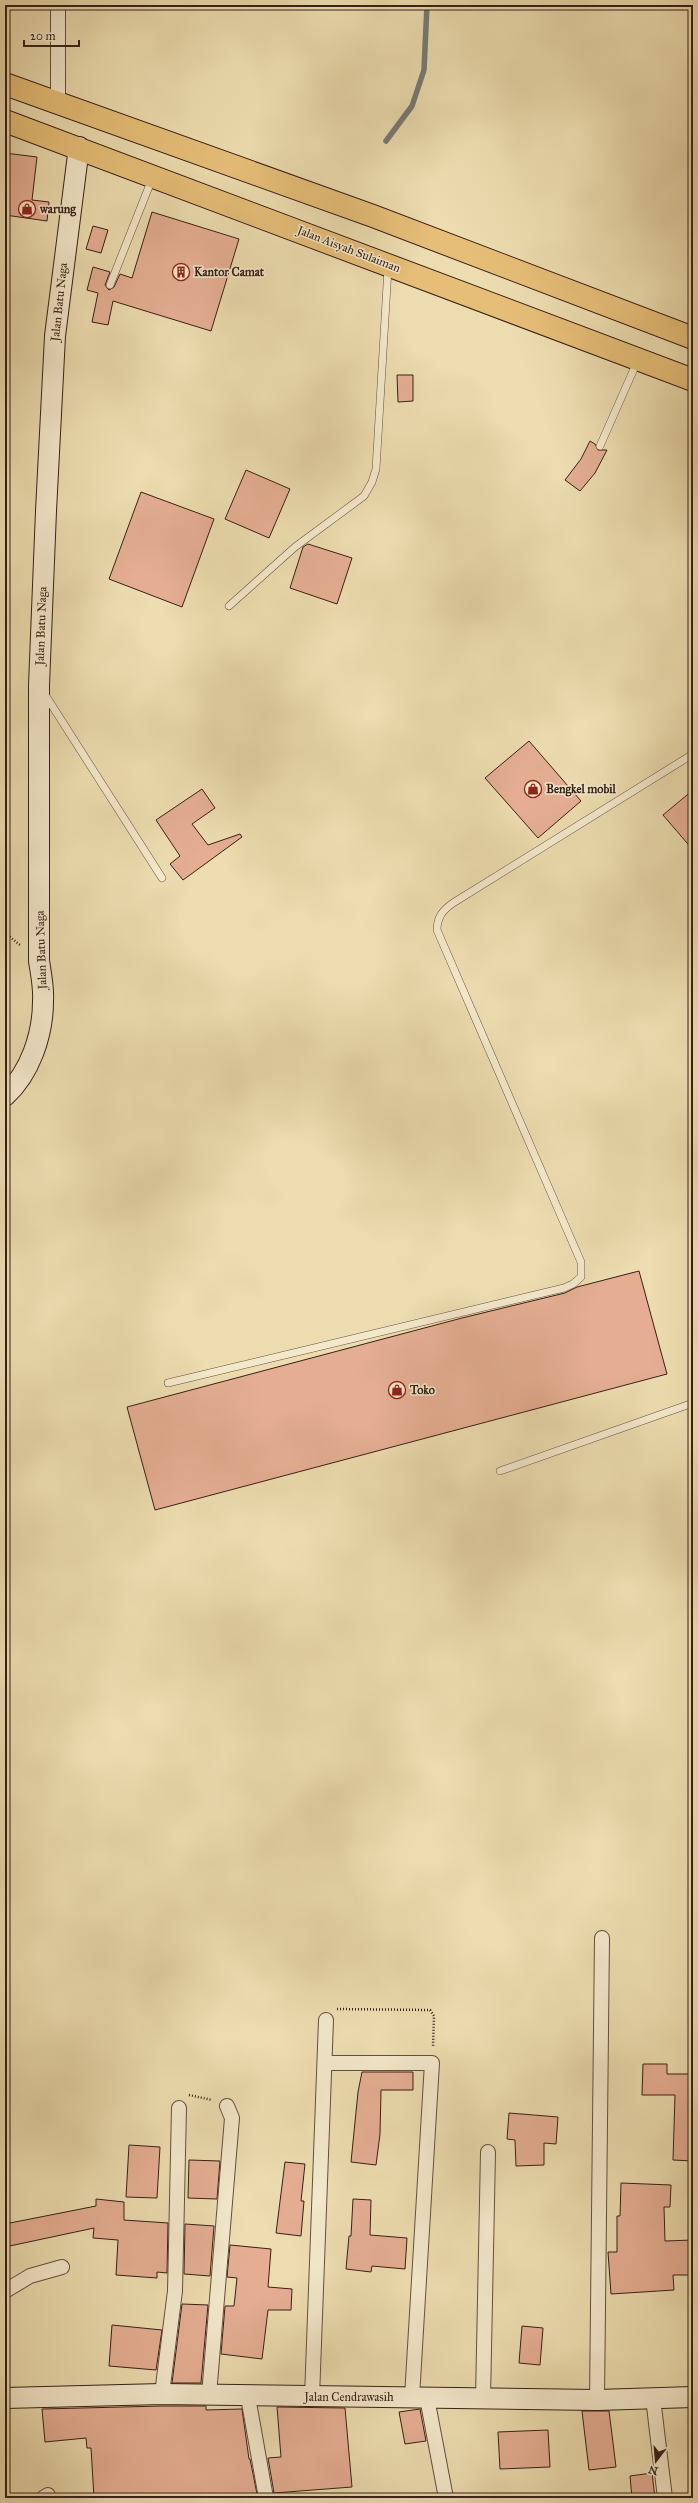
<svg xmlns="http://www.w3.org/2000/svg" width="698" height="2503" font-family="'IM FELL Great Primer',serif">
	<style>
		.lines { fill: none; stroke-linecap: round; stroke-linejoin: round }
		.stream { stroke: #757b77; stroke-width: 5.5 }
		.building { fill: #e5ae93; stroke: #372018 }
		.lane-casing { stroke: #644f3e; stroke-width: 8 }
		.street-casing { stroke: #644f3e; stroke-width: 16 }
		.secondary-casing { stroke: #372018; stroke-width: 22 }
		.highway-casing { stroke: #372018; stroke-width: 24 }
		.path { stroke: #372018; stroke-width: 2.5; stroke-dasharray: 1 2; stroke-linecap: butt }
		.lane { stroke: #f3e8cb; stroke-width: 7 }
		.street { stroke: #f3e8cb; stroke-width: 14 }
		.secondary { stroke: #f3e8cb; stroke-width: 20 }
		.highway { stroke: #e6be78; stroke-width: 22 }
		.labels { text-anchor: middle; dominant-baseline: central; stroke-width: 3; stroke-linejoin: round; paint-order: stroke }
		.poi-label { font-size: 12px; font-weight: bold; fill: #372018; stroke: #f3e8cb; text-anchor: start }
		.street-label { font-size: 12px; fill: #372018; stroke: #f3e8cb }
	</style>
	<rect width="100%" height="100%" fill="#ecdcaf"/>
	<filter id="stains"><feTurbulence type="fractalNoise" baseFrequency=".005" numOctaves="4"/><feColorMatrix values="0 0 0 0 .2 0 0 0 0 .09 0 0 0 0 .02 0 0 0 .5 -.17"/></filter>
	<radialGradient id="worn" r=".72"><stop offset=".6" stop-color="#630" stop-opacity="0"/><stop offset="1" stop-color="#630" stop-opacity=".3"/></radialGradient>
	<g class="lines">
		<!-- stream -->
		<path class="stream" d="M386 141 412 106 424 70 427 5"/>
	</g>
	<!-- building -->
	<path class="building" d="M5 153 37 157 32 200 49 202 47 221 5 215 9 175H5Z
		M152 212 239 239 211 331 113 301 108 325 92 322 98 293 87 290 93 267 110 272 105 285 109 290 114 287 120 274 132 278Z
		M93 226 108 230 101 253 86 249Z
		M397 375H413V401L398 402Z
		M590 441 595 444 598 450H607L595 473 580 491 565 480 581 459Z
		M246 470 290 489 269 538 225 519Z
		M141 492 214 519 182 607 109 579Z
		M308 544 352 558 337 604 290 588 303 547Z
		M529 741 581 801 538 838 485 778Z
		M202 789 215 808 192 824 208 845 240 834 242 837 183 880 170 864 180 856 156 820Z
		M693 790V850L663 815Z
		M639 1271 667 1374 155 1510 127 1407 462 1318 565 1293 577 1287Z
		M643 2064H667V2074H693V2161L673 2160 675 2095H642Z
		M362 2072H413V2090H381L380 2134 376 2165 351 2162 358 2092Z
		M509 2113 558 2117 556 2144 544 2143V2165L516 2166 515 2140 507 2139Z
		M129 2145 160 2147 157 2198 126 2197Z
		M189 2160 220 2161 217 2199 188 2198Z
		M285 2162 305 2164 301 2201H304L301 2236 276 2233Z
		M621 2183 671 2185 670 2207H664L665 2241 693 2240V2275H673L674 2290 611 2294 608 2252H617V2216H620Z
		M96 2199 124 2202V2220L168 2223 167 2273 157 2272V2278L116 2275 118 2240 93 2238 94 2228 5 2247V2224L96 2206Z
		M353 2199 371 2200 370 2235 407 2238 405 2269 372 2266 371 2272 346 2269 349 2236H351Z
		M185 2224 214 2226 210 2276 184 2274Z
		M230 2245 271 2249 268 2287 292 2289 291 2310H268L262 2359 221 2354 225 2306H234L237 2278 227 2277Z
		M182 2304 208 2305 201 2383H172Z
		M112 2325 162 2330 156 2370 109 2366Z
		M522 2326 543 2328 540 2365 519 2363Z
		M162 2406H206V2410L242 2409 249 2459H250L257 2494 206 2498H182L181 2495 162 2498H94L91 2448H87L86 2438 45 2442 42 2409Z
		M277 2407 345 2408 352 2487 274 2493 268 2458 281 2457Z
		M420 2409 426 2441 405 2444 399 2412Z
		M582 2411H609L616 2467 589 2470Z
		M548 2430 550 2467 500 2469 498 2432Z
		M652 2473 655 2498H632L630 2476Z"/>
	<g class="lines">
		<!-- lane casing -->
		<g class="lane-casing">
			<path id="lane" d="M110 285 152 179
				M600 446 637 362
				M229 606 295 547 364 496 372 482 376 469 388 268
				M44 693 162 878
				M168 1383 564 1288 573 1284 581 1277V1262L437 930C437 917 443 910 453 903L693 754
				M500 1471 693 1403"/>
		</g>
		<!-- street casing -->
		<g class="street-casing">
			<path id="street" d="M58 5V102
				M326 2063H432L412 2397
				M5 2291 30 2276 62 2267
				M162 2394 175 2291 179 2108
				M209 2395 232 2118 227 2106
				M248 2397 266 2498
				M312 2397 326 2020
				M427 2398 446 2498
				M653 2398 665 2498
				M483 2399 488 2152
				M597 2400 602 1938
				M43 2498 48 2495"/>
		</g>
		<!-- secondary casing -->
		<g class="secondary-casing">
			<path id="secondary" d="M5 1096C30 1073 43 1035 43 1001 44 988 41 974 39 961V685L46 511 55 336 79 147
				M5 2398 162 2394 597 2400 693 2397"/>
		</g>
		<!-- highway casing -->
		<g class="highway-casing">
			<path id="highway" d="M5 84 373 216 693 338
				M5 121 693 380"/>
		</g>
		<!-- path -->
		<path class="path" d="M5 933 20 945
			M337 2009 430 2010 434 2016 433 2047
			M189 2095 212 2100"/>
		<!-- lane -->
		<use href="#lane" class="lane"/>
		<!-- street -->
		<use href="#street" class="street"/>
		<!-- secondary -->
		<use href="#secondary" class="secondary"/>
		<!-- highway -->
		<use href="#highway" class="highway"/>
	</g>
	<!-- icons -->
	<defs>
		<g id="shop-ring" transform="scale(0.9)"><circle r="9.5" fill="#f3e8cb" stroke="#8f2418" stroke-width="1.5"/><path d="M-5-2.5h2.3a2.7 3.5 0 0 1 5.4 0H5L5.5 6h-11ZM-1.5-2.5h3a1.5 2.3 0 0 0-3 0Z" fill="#8f2418"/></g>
		<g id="building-ring" transform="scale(0.9)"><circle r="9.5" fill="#f3e8cb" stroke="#8f2418" stroke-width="1.5"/><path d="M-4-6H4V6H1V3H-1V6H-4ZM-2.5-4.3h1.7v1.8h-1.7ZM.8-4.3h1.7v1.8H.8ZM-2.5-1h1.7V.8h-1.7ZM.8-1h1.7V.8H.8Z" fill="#8f2418"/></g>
	</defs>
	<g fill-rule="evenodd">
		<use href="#shop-ring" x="27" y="209"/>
		<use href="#building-ring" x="181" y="272"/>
		<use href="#shop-ring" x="533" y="789"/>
		<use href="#shop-ring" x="397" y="1390"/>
	</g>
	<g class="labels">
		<!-- poi labels -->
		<g class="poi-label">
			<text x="40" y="209">warung</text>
			<text x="194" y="272">Kantor Camat</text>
			<text x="546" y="789">Bengkel mobil</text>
			<text x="410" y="1390">Toko</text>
		</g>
		<!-- street labels -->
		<g class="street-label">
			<text transform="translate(349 249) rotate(21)">Jalan Aisyah Sulaiman</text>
			<text transform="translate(59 302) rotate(-84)">Jalan Batu Naga</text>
			<text transform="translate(41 626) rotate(-88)">Jalan Batu Naga</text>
			<text transform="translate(41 950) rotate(-92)">Jalan Batu Naga</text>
			<text x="349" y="2397">Jalan Cendrawasih</text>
		</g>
	</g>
	<!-- margin -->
	<rect width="698" height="2503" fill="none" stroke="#ecdcaf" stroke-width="20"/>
	<rect x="6" y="6" width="686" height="2491" fill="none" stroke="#372018" stroke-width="2"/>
	<rect x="10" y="10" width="678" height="2483" fill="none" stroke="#372018"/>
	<!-- north arrow -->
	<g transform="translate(656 2461) rotate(196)" stroke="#f3e8cb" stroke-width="3" paint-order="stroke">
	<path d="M0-3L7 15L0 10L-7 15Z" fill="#372018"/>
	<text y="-6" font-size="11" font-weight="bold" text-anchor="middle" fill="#372018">N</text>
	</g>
	<!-- scale -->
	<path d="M24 40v6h55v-6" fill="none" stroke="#372018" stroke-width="2"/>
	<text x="30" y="40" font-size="12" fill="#372018" stroke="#f3e8cb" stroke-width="3" paint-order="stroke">20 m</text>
	<rect width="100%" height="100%" filter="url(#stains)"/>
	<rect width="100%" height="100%" fill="url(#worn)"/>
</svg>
